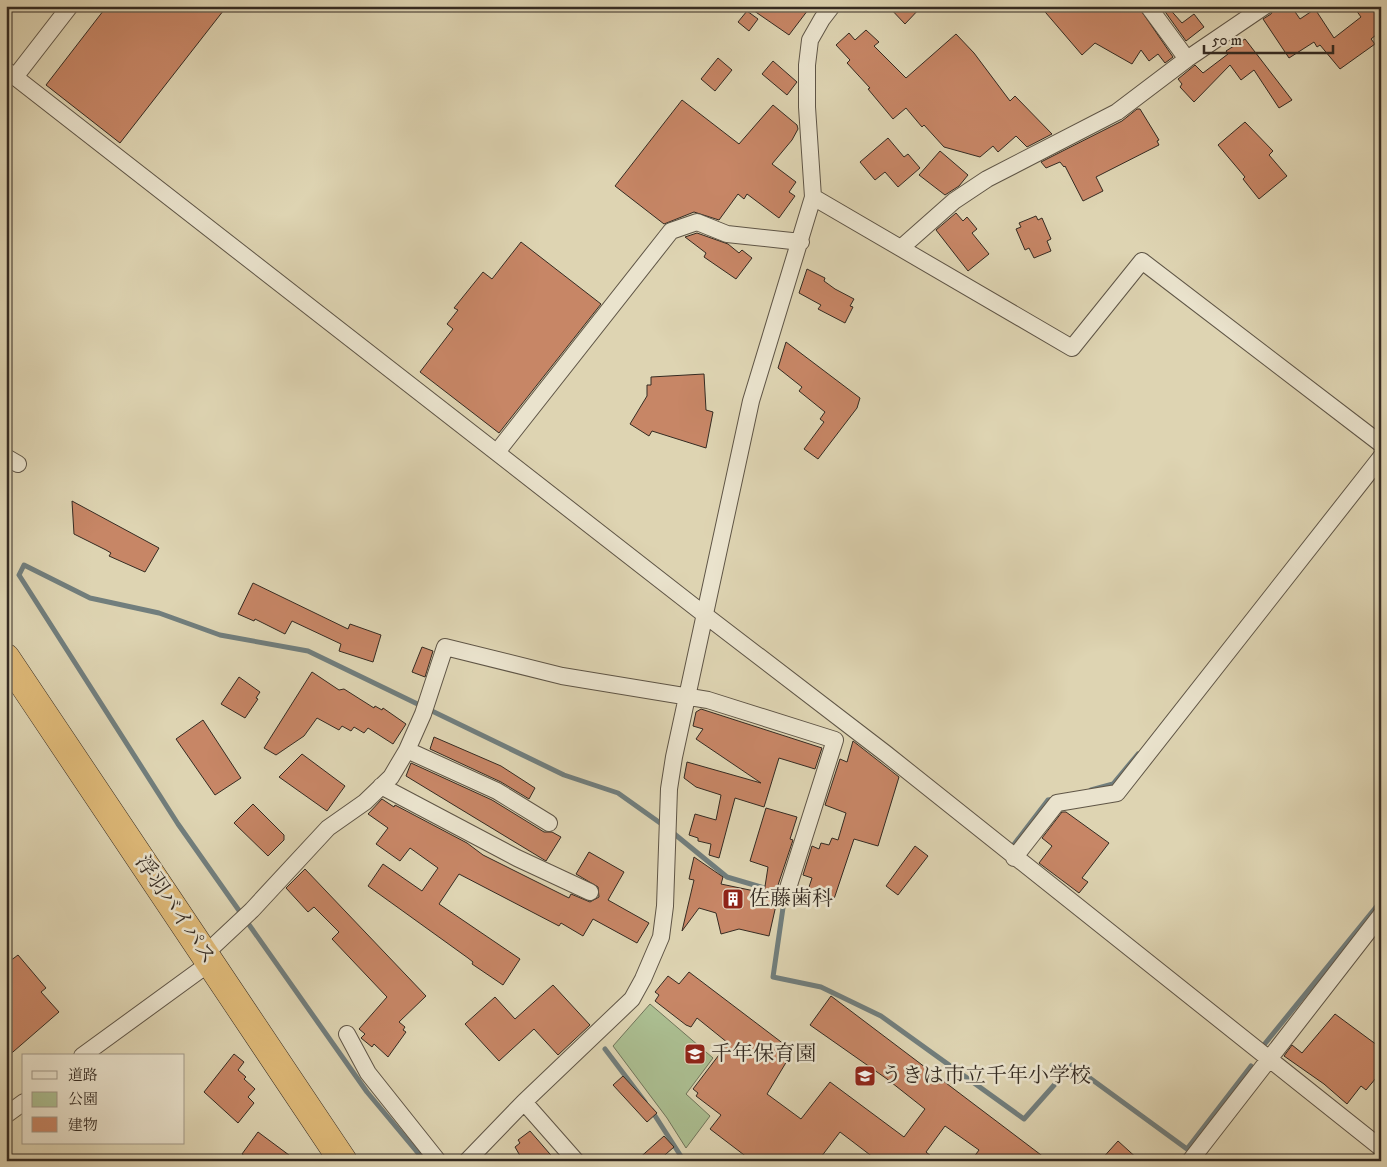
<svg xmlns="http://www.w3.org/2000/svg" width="1387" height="1167" font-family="'IM FELL DW Pica','Noto Serif JP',serif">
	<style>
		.green { fill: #abbe91; stroke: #70745a }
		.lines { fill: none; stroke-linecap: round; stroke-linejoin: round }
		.stream { stroke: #717e7d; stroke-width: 5 }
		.building { fill: #c78666; stroke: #352b22 }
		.street-casing { stroke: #5f5546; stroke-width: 18 }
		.highway-casing { stroke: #352b22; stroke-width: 29 }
		.street { stroke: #eae3cd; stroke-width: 16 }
		.highway { stroke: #dfba79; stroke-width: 28 }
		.labels { text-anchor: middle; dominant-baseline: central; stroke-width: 5; stroke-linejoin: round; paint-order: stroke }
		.poi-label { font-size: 21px; fill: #352b22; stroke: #eae3cd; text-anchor: start }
		.street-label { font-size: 21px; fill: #352b22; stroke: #eae3cd }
	</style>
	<rect width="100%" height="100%" fill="#ded4b2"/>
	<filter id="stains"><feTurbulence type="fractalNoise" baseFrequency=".004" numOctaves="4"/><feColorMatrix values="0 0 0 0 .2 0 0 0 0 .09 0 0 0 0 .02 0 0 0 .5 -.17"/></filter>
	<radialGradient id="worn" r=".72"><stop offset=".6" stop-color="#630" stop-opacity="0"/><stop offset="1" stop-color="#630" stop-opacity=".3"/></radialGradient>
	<!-- green -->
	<path class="green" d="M650 1004 713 1058 686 1094 710 1116 686 1148 667 1118 613 1046Z"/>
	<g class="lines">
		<!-- stream -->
		<path class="stream" d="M1091 790 1113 784 1138 754
			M672 832 727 877 785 894 773 977 821 987 881 1016 1024 1119 1072 1065 1187 1149 1251 1066
			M1012 847 1048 800 1054 799
			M1263 1046 1381 901
			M605 1049 645 1102
			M652 1111 684 1161
			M423 1159 367 1092 178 824 19 575 24 565 90 598 159 613 220 635 308 651 564 775 618 793 663 825"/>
	</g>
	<!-- building -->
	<path class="building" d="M107 6H227L120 143 46 85Z
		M747 6H811L789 35Z
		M888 6H922L905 24Z
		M1040 6H1138L1173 57 1165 63 1158 54 1149 61 1141 50 1132 64 1095 43 1082 55Z
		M1161 6H1167L1182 23 1194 14 1204 27 1186 41Z
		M1275 6H1291L1300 19 1315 9 1334 38 1361 17 1353 6H1381V31L1371 39 1375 44 1340 69 1320 45 1317 47 1314 42 1289 58 1263 19 1271 14Z
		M747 11 758 19 749 31 738 22Z
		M866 30 879 42 874 46 906 78 956 34 974 53 1010 101 1015 96 1052 134 1027 147 1016 136 998 152 993 146 980 157 944 147 924 125 922 127 906 108 893 119 868 89 870 88 847 63 850 60 836 45 849 33 855 40Z
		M1245 39 1292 100 1279 108 1254 70 1241 80 1230 65 1194 102 1180 87 1182 84 1178 79 1195 65 1203 73 1228 54 1226 51Z
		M718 58 732 70 715 91 701 79Z
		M773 61 797 82 787 95 762 74Z
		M682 100 739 144 773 105 797 125 798 129 792 140 772 164 796 182 789 192 795 196 779 218 747 194 744 199 738 194 719 220 694 212 664 224 615 186Z
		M1137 109H1140L1159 140 1157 141 1159 145 1096 177 1103 191 1083 201 1065 166 1064 167 1060 162 1046 168 1041 162 1122 121Z
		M1245 122 1273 151 1269 155 1287 176 1259 199 1243 179 1245 177 1218 145Z
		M888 138 904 157 908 154 920 168 898 187 885 172 875 180 860 162Z
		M940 151 968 175 959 186 945 195 919 175Z
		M956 213 963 221 967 217 977 229 972 233 989 254 968 271 936 230Z
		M1036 216 1038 220 1042 218 1051 239 1047 241 1051 251 1034 258 1029 248 1025 250 1016 229 1021 227 1019 223Z
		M697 233 728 244 739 253 742 250 752 258 736 279 704 257 706 253 685 237Z
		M521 242 601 304 499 433 420 372 453 329 447 324 458 310 454 308 483 272 492 279Z
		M807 269 825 278 824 281 835 289 854 299 850 306 853 307 845 323 818 309 821 305 799 293Z
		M786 342 860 398 857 408 818 459 804 449 824 422 820 419 825 412 799 391 802 387 778 368Z
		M704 374 706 410 713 412 706 448 652 431 649 436 630 424 647 396V385H651V377Z
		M72 501 159 548 145 572 109 556 111 553 106 550 74 534Z
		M253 583 348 629 350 624 381 635 373 662 339 651 341 644 292 621 285 634 255 619 254 621 238 614Z
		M422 647 433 651 425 677 412 672Z
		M312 672 339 690 344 689 374 708 375 706 382 710 383 708 406 724 393 744 368 728 364 733 354 727 351 731 342 726 339 730 317 718 304 736 276 755 264 748Z
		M239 677 260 692 256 698 258 699 245 718 221 704Z
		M701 709 822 748 815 769 779 758 764 807 735 798 719 858 709 855 711 844 698 841V838L689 835 695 814 716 820 721 795 696 787 684 778 687 762 761 783 696 739 703 729 693 726 696 712Z
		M203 720 241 778 215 795 176 739Z
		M434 737 501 766 535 788 529 799 501 782 430 749Z
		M853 741 899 777 878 846 854 839 834 899 808 890 812 878 803 875 812 846 819 849 821 843 829 845 832 838 838 840 846 813 825 805 840 759 847 762Z
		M302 754 345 786 327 811 279 777Z
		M411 763 492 800 544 832H552L561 837 546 861 406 776Z
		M382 799 394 807 395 805 467 843 483 855 569 898 571 894 590 902 599 897 598 887 576 874 589 852 624 872 608 900 649 923 637 943 593 919 583 936 561 923 559 926 459 874 439 904 520 959 503 985 472 964 473 962 468 958 368 886 383 864 422 891 438 868 410 848 400 861 376 844 388 828 368 814Z
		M253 804 284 835V840L268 856 234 823Z
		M766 808 797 817 790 839 793 840 778 885 779 892 769 936 739 929 721 934 716 913 699 908 682 931 694 880 689 879 694 857 723 877 721 884 764 893 768 867 750 861Z
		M1062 812H1066L1109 843 1082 878 1088 882 1079 893 1039 863 1052 846 1042 838Z
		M915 846 928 856 898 895 886 886Z
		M305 869 426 996 399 1022 405 1027 403 1030 406 1032 388 1057 374 1044 372 1047 361 1038 365 1034 359 1029 387 997 332 939 339 932 314 907 308 912 286 888Z
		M18 955 46 988 41 992 59 1012 6 1058V964Z
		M689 972 793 1051 767 1094 801 1119 830 1082 904 1137 925 1109 887 1079 810 1025 831 996 1049 1161H971L979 1150 945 1126 926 1152 937 1161H878L840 1132 818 1161H752L710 1129 721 1115 696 1096 698 1093 693 1089 728 1043 697 1018 691 1027 686 1025 655 1001 659 995 655 992 668 976 679 984Z
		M553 985 590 1025 558 1055 534 1029 499 1061 465 1024 495 997 515 1019Z
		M1335 1014 1381 1048V1072L1366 1090 1361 1086 1347 1104 1324 1084 1284 1056 1292 1045 1302 1053Z
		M234 1054 244 1062 238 1070 246 1077 244 1079 255 1089 248 1097 254 1103 238 1123 204 1092Z
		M623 1076 657 1113 647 1122 613 1085Z
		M530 1131 556 1161H523L515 1147 520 1143 518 1140Z
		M258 1132 297 1161H251L242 1154Z
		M664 1136 674 1147 658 1161H636Z
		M1118 1141 1140 1161H1100Z"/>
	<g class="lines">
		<!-- street casing -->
		<g class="street-casing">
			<path id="street" d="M1187 59 1265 6
				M6 70 705 615 885 753 1381 1148
				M15 77 70 6
				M813 197 1072 348 1142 261 1381 444
				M902 247 954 201 987 179 1117 112 1187 59 1148 6
				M497 452 671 231 697 222 727 234 801 242
				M6 457 18 464
				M407 750 497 791 549 823
				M381 786 517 858 590 892
				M1014 858 1057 803 1117 793 1381 457
				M205 954 252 910 328 828 365 802 391 777 407 750 423 714 445 647 562 676 708 700 835 740 788 888
				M347 1034 368 1073 438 1161
				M82 1056 211 962
				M524 1102 576 1161
				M6 1115 24 1102
				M467 1161 524 1102 632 999 643 979 661 937 665 906 669 789 674 757 751 401 813 197 807 107V65L810 40 822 19 832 6
				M1190 1161 1381 915"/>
		</g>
		<!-- highway casing -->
		<g class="highway-casing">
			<path id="highway" d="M6 658 343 1161"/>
		</g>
		<!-- street -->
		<use href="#street" class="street"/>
		<!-- highway -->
		<use href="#highway" class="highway"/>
	</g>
	<!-- icons -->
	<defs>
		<g id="building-square" transform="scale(1.125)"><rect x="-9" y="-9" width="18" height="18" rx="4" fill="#8f2418" stroke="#eae3cd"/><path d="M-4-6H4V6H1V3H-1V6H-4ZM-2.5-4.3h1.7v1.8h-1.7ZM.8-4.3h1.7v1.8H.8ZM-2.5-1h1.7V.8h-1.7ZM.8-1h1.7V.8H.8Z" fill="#fff"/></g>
		<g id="school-square" transform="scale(1.125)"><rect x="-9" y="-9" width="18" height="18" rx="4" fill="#8f2418" stroke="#eae3cd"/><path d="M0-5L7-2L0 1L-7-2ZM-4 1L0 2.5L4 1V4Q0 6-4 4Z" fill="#fff"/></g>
	</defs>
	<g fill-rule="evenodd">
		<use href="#building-square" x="733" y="899"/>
		<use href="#school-square" x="695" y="1054"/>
		<use href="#school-square" x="865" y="1076"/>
	</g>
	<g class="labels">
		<!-- poi labels -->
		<g class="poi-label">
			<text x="749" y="899">佐藤歯科</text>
			<text x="711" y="1054">千年保育園</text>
			<text x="881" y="1076">うきは市立千年小学校</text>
		</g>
		<!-- street labels -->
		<g class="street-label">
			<text transform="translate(175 910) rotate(56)">浮羽バイパス</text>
		</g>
	</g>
	<!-- margin -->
	<rect width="1387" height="1167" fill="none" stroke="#ded4b2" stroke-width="25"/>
	<rect x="8" y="8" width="1372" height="1152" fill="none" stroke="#352b22" stroke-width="2.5"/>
	<rect x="12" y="12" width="1362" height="1142" fill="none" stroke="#352b22"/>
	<!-- legend -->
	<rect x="22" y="1054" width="162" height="90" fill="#eae3cd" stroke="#a29989"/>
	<rect x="32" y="1071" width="25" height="8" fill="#eae3cd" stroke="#a29989"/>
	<text x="68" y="1080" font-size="15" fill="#352b22">道路</text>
	<rect x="32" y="1092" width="25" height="15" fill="#abbe91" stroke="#a29989"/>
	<text x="68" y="1104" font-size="15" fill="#352b22">公園</text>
	<rect x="32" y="1117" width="25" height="15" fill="#c78666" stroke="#a29989"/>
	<text x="68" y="1130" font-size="15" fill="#352b22">建物</text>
	<!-- scale -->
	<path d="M1204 45v8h129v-8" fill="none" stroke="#352b22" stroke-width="2.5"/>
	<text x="1212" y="45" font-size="15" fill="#352b22" stroke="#eae3cd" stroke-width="4" paint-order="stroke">50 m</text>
	<rect width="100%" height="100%" filter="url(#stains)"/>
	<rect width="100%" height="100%" fill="url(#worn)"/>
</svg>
